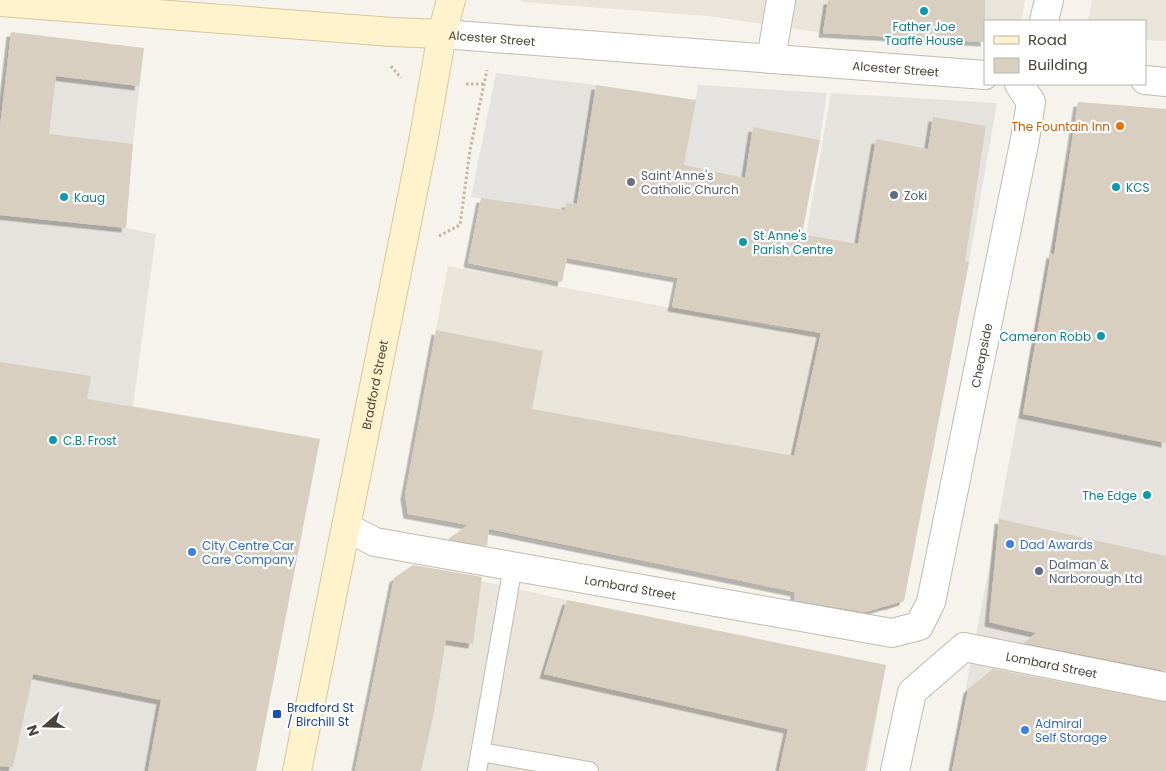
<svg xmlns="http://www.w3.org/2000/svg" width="1166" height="771" font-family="Poppins,sans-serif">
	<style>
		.residential { fill: #eae5da }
		.industrial { fill: #e6e2dd }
		.parking { fill: #e5e3e0 }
		.building { fill: #d8cfc1; filter: url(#shadow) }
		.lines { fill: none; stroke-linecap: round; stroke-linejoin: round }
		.lane-casing { stroke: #c2bbae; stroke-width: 20 }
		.street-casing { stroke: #c2bbae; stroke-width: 30 }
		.secondary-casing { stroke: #d6c79b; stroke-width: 30 }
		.path { stroke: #c4b79f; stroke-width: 3; stroke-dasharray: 2.5 2.5; stroke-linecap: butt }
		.lane { stroke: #fff; stroke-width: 18 }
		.street { stroke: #fff; stroke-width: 28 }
		.secondary { stroke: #fff3cd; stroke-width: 28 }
		.culture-dot { fill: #0f9aa8; stroke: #fff; stroke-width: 2 }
		.food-dot { fill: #e8710a; stroke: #fff; stroke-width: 2 }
		.worship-dot { fill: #6b7280; stroke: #fff; stroke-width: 2 }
		.service-dot { fill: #5c6f8a; stroke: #fff; stroke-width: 2 }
		.shop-dot { fill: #3f7fe0; stroke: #fff; stroke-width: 2 }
		.transit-dot { fill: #1a4fb4; stroke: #fff; stroke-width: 2 }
		.labels { text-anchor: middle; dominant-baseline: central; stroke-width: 4.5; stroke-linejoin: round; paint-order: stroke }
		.culture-label { font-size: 12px; fill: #0d838f; stroke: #fff; text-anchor: start }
		.street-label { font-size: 12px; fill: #4b4439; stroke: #fff }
		.food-label { font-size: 12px; fill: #c56008; stroke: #fff; text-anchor: end }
		.worship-label { font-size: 12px; fill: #5b616d; stroke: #fff; text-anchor: start }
		.service-label { font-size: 12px; fill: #4e5e75; stroke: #fff; text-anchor: start }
		.shop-label { font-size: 12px; fill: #366cbe; stroke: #fff; text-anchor: start }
		.transit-label { font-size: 12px; fill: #164399; stroke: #fff; text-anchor: start }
	</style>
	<defs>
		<filter id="shadow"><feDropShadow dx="-4.5" dy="4.5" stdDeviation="0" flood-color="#0004"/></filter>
	</defs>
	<rect width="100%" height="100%" fill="#f6f3ec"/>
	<!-- residential -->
	<path class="residential" d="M520 0H1025L1021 21H985V42L823 33 708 16 522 2Z
		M1092 0H1166V41L1145 40V21H1088Z
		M806 235 969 262 904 601 887 611 877 609 408 514 405 495 448 266 789 330Z
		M412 566 567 600 886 665 867 771H355L394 578Z"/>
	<!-- industrial -->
	<path class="industrial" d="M10 33 144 48 129 178 126 228 156 234 133 406 320 439 256 771H0V106Z
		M831 93 997 103 969 262 806 235Z
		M1078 102 1166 109V771H950Z"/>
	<!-- parking -->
	<path class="parking" d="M496 73 596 85 577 204 566 203 563 221 511 202 471 197Z
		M698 85 827 93 820 140 753 127 745 178 684 166Z"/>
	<!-- building -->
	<path class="building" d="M828 0H985V42L823 33Z
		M11 32 144 48 139 86 56 76 49 134 133 144 126 228 0 215V127Z
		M596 85 696 100 684 165 745 178 753 127 820 140 802 234 858 244 876 139 928 149 933 117 986 126 965 261 969 262 904 601 865 612 794 600 795 592 489 529 487 546 448 539 468 525 408 514 405 495 436 330 543 351 532 409 794 456 821 333 672 307 678 278 567 258 562 282 468 263 481 198 565 210 566 203 577 204Z
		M1078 102 1166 109V443L1023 414 1051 253 1054 255Z
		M0 362 91 376 87 399 320 439 256 771H148L161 700 33 674 13 767 0 766Z
		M999 519 1166 556V671L1024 643 1036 633 989 622Z
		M413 565 482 577 473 644 446 640 433 717 421 771H355L394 578Z
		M567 600 886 665 865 771H779L788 729 544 674Z
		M993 669 1166 702V771H952L968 689Z"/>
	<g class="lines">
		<!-- lane casing -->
		<g class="lane-casing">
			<path id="lane" d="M481 752 589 771
				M477 771 513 566"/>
		</g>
		<!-- street casing -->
		<g class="street-casing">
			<g id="street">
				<path d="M1044 21 1049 0"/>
				<path id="s1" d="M442 34 985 75"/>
				<path d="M771 59 781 0"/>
				<path d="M1145 80 1166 82"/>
				<path id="s2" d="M346 527 375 542 892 633 919 626 931 602 1025 139 1031 102 1019 84"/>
				<path id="s3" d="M895 771 912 692 964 647 1166 687"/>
			</g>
		</g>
		<!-- secondary casing -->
		<g class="secondary-casing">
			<g id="secondary">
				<path d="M0 2 392 32 442 34"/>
				<path id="s4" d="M297 771 423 142 442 34 451 0"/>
			</g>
		</g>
		<!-- path -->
		<path class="path" d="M391 66 401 78
			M466 84H484
			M439 236 460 225 470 150 487 70"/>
		<!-- lane -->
		<use href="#lane" class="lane"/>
		<!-- street -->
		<use href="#street" class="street"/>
		<!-- secondary -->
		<use href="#secondary" class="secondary"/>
	</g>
	<!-- markers -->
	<g class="culture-dot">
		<circle cx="924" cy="11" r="5"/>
		<circle cx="1116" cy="187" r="5"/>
		<circle cx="64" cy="197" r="5"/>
		<circle cx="743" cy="242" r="5"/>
		<circle cx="1101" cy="336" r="5"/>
		<circle cx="53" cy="440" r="5"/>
		<circle cx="1147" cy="495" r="5"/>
	</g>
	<circle class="food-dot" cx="1120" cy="126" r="5"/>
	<circle class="worship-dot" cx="631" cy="182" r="5"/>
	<g class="service-dot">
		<circle cx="894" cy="195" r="5"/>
		<circle cx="1039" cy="571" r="5"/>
	</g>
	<g class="shop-dot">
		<circle cx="1010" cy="544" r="5"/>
		<circle cx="192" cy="552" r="5"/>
		<circle cx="1025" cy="730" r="5"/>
	</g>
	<rect class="transit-dot" x="272" y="709" width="10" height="10" rx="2.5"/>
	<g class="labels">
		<!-- culture labels -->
		<g class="culture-label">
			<text x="924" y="26" text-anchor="middle">Father Joe<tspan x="924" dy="14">Taaffe House</tspan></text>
			<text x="1126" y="187">KCS</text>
			<text x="74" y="197">Kaug</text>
			<text x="753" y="235">St Anne's<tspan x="753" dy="14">Parish Centre</tspan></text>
			<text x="1091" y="336" text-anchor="end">Cameron Robb</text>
			<text x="63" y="440">C.B. Frost</text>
			<text x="1137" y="495" text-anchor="end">The Edge</text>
		</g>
		<!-- street labels -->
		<g class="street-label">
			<text stroke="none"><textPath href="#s1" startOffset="50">Alcester Street</textPath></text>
			<text stroke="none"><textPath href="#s1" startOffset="455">Alcester Street</textPath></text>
			<text stroke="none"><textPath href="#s2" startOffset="864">Cheapside</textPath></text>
			<text stroke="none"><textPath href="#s4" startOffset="394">Bradford Street</textPath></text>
			<text stroke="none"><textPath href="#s2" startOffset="292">Lombard Street</textPath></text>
			<text stroke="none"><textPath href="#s3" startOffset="239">Lombard Street</textPath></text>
		</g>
		<!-- food labels -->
		<g class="food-label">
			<text x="1110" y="126">The Fountain Inn</text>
		</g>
		<!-- worship labels -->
		<g class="worship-label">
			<text x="641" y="175">Saint Anne's<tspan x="641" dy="14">Catholic Church</tspan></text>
		</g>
		<!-- service labels -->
		<g class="service-label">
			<text x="904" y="195">Zoki</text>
			<text x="1049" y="564">Dalman &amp;<tspan x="1049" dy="14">Narborough Ltd</tspan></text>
		</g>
		<!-- shop labels -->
		<g class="shop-label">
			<text x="1020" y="544">Dad Awards</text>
			<text x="202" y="545">City Centre Car<tspan x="202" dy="14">Care Company</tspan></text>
			<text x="1035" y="723">Admiral<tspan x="1035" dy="14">Self Storage</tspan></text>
		</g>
		<!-- transit labels -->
		<g class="transit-label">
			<text x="287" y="707">Bradford St<tspan x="287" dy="14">/ Birchill St</tspan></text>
		</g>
	</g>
	<!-- legend -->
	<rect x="984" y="20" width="162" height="65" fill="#ffffff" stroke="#b7b4b0"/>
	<rect x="994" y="36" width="25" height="8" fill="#fff3cd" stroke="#b7b4b0"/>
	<text x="1028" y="45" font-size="15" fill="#4b4439">Road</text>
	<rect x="994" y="58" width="25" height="15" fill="#d8cfc1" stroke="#b7b4b0"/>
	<text x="1028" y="70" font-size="15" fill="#4b4439">Building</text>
	<!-- north arrow -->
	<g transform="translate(45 726) rotate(250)" stroke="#ffffff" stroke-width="4" paint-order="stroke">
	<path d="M0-4L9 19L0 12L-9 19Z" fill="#4b4439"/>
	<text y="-8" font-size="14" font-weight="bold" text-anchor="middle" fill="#4b4439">N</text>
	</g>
</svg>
